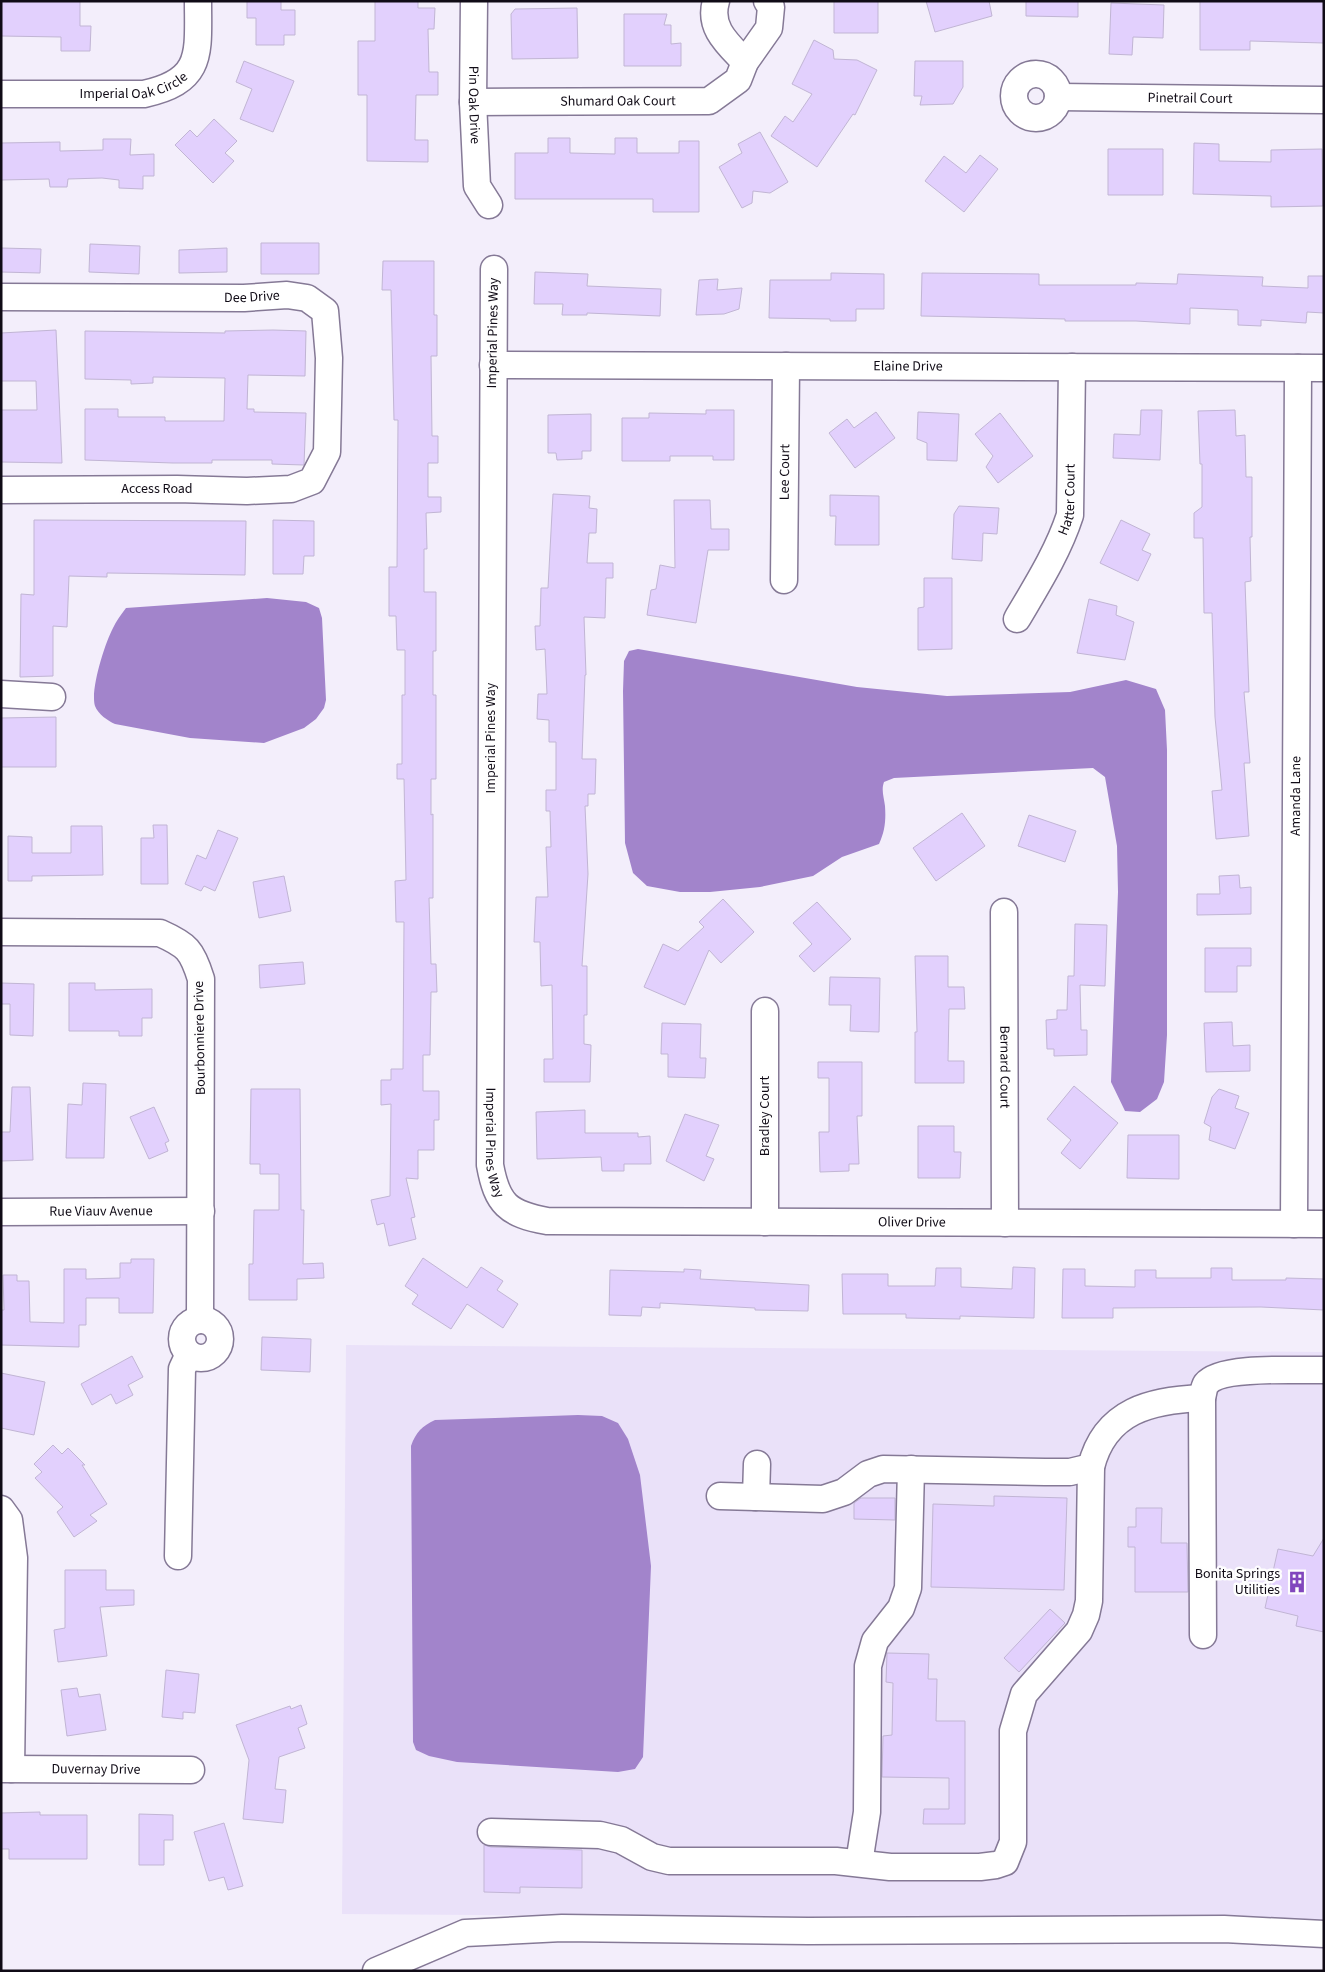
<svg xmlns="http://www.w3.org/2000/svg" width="1325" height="1972" font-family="'Source Sans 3',sans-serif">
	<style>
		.built { fill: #eae1f9 }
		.water { fill: #a284cb }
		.building { fill: #e2d0fd; stroke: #c1b5d4 }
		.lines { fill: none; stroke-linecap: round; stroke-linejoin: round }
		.minor-casing { stroke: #857996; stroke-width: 29 }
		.minor { stroke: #fff; stroke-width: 26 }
		.labels { text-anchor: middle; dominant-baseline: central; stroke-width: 5; stroke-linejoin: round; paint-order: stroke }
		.street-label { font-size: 14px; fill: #100b16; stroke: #fefefe }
		.poi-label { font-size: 14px; fill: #100b16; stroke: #fefefe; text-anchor: end }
	</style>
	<rect width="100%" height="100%" fill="#f3eefb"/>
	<!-- built -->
	<path class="built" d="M346 1345 1324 1352V1921L342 1914Z"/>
	<!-- water -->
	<path class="water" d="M267 598 306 602 319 608 322 618 326 700 324 708 316 719 304 728 264 743 190 738 115 724C108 721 98 714 95 706 90 690 105 643 113 628 116 621 121 615 126 608Z
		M638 649 857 687 947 696 1070 692 1126 680 1156 689 1165 710 1167 750V1035L1164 1082 1157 1099 1140 1112 1125 1111 1111 1082 1118 892 1117 846 1105 777 1093 768 894 778 884 782C881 790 884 797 885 806 886 820 885 831 879 844L842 857 813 876 760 887 710 892H680L647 886 633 873 625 843 623 691 624 661 629 651Z
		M578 1415 602 1416 618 1423 628 1439 640 1475 651 1566 643 1757 635 1769 618 1772 457 1762 429 1756 416 1750 413 1742 411 1446C416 1432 422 1426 435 1420Z"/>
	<!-- building -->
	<path class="building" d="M1 1H80V26H91L90 51H61V37L1 36Z
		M247 1H281V10H295V35H284V45H256V18H247Z
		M375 1H418V8H435L434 29H428L429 72H438V95H416L415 140H428V162L367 161V95H358V41H375Z
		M834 1H878V33H834Z
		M926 1H989L992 16 935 32Z
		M1026 1H1078V17L1026 16Z
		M1200 1H1324V43L1250 41V50H1200Z
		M1111 3 1164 5 1163 38 1133 37 1132 55 1109 54Z
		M577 8 578 58 512 59 511 14 515 9Z
		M624 14H667L664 25H671V44L681 43V66H624Z
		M814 40 833 50 834 59 857 60 877 70 855 115 853 114 817 167 771 136 785 116 793 122 812 94 792 84Z
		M244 61 294 81 273 132 240 119 252 89 236 82Z
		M915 61H963V87L953 104 920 105 922 96H914Z
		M214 119 237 141 225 153 234 161 213 183 175 145 190 130 197 137Z
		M760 132 788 182 770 193 753 191 752 203 742 208 719 167 742 153 738 144Z
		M548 138H570V153L615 154V138H637V153H679V141H699V212H653V199H515V153H548Z
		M103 139H131L130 155 154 154V176H143V189L119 188V180L102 178 68 179 67 187H50L49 179 1 180V143L60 142V151L103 150Z
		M1194 143 1219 144V161L1271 162V150L1322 149 1323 206 1271 207V196L1193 194Z
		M1108 149H1163V195H1108Z
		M980 155 998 169 964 212 925 181 944 156 966 173Z
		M261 243H319V274H261Z
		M90 244 140 246 139 274 89 272Z
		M1 248 41 249 40 273 1 272Z
		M227 248V272L179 273V250Z
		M383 261H434V315H437V356H431L432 436H438V463H428V497H441V512L426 513 427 549H424V592H436V651H433V695H436V779H431V815L433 814V898H429L431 964H436L437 992H431L430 1055H423V1091H439V1120H434V1150H418V1179L406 1178 415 1217 411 1218 416 1239 389 1246 384 1223 377 1225 371 1200 390 1196 391 1104 381 1105V1080H391V1069H403L404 922H396L395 881 406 880 404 779H397V764H402V695H405V650H397L396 616H389V567H397L398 420H394L391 290H382Z
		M535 272 588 274 587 286 661 289 660 316 587 313V315H562L563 304H534Z
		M831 273 884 274V309H856V321H830V319L769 318 770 280H831Z
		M922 273 1039 274V285H1136V283L1177 284 1178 274 1263 277 1262 286 1308 288V276H1324V313L1307 312 1306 323 1261 320V326L1238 325V310L1190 308V324L1136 321H1065V319L921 316Z
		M718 279 717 290 742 288 739 309 724 314 696 315 699 280Z
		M56 330 62 463 1 462V410H37L36 381H1V333Z
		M273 330 306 331 305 376 248 375 247 409H254V412L306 413 304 465 272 464V460H212V463H173L85 460V409H118V417H165V421H224L225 378 153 377V383L131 384V380L85 379V331L225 333V331Z
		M706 410H734V460H713V456H670V461H622V418H649V413L706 414Z
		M1141 410H1162L1160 460 1113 458 1114 434 1140 435Z
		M1235 410 1236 436 1245 435 1246 477H1252V537H1250L1251 581 1245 582 1249 692H1244L1250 763H1244L1249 836 1216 839 1212 791 1222 790 1215 717 1212 613H1204L1203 538H1194V513L1202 507V464H1200L1198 411Z
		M876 412 895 438 855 468 829 433 847 419 854 428Z
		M918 412 959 414 957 461 927 460V443L917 439Z
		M1000 413 1033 456 998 483 986 467 993 456 975 434Z
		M591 414V451H582V459L557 460 556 453H548V415Z
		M553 494 590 496 589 508 597 509 596 533H589L587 563H613V578H606L605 618 584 617 586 675H585L582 759H596L595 794H588V806H585L588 874 582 966H587V1015H584V1044L591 1045 590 1082H544V1059H553L552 985 541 986 540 942H534L536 897H548L546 847H551L550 811H546V790H556V742H549V720L537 719 538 694H547L545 649 536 650 535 626H540L541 588H548Z
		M830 495 879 496V545H835L836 516H830Z
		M674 500H710L711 529H729V550H708L696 623 647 615 651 590 656 589 660 565 675 568Z
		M959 506 999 508 997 534 983 533 982 561 952 559 954 514Z
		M34 520 246 521 245 575 107 573V577L69 576 67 627 53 626V676L20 677 21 594 34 595Z
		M273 520 314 521V556H304L303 574H273Z
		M1121 520 1150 534 1142 550 1151 554 1138 581 1100 563Z
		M924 578H952V649L918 650V608L924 607Z
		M1089 599 1117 606 1116 615 1134 622 1125 660 1077 653Z
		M56 717V767H1V718Z
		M962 813 985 846 936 881 913 848Z
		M1029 815 1076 831 1065 862 1018 846Z
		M153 825H167L168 884H141V838H154Z
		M71 826H102L103 875 32 876V881H8V836L32 837V853H71Z
		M218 830 238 838 215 891 204 886 201 891 185 884 197 855 206 859Z
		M1239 875 1240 888 1251 887V914L1197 915V894H1220L1219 876Z
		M284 876 291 911 259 918 253 882Z
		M723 899 754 932 721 963 709 950 685 1005 644 987 663 944 678 951 704 927 699 922Z
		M817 902 851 939 814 972 799 956 812 944 793 923Z
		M1075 924 1107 925 1105 986 1080 985 1081 1030H1087V1055L1054 1056V1049H1047L1046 1020 1057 1019V1010H1067L1068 976H1074Z
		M1205 948H1251V966H1237V992H1205Z
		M915 956H948V987H964L965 1009H949L948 1061H964V1083H915V1032H917Z
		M303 962 305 984 260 988 259 965Z
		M830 977 880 978 879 1032 850 1031 851 1005H829Z
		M1 983 34 984 33 1036 10 1035V1004H1Z
		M69 983H95V990L152 989V1018H142V1036H119V1031H69Z
		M1232 1022 1233 1046 1250 1045V1071L1206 1072 1204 1023Z
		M662 1023 701 1024 700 1058H706L705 1078 668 1077V1054H661Z
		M818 1062H862V1116H857L859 1164H849V1171L820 1172 819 1132H829V1078H818Z
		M83 1083 106 1084 104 1158H66L68 1104 82 1105Z
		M1074 1086 1118 1123 1080 1169 1061 1153 1071 1140 1047 1119Z
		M12 1087H30L33 1160 1 1161V1132H10Z
		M251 1089H300L301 1210H304L303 1264 323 1263 324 1278 297 1279V1300H249V1264H253L254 1210H279V1174H260V1164H250Z
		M1219 1089 1239 1096 1235 1108 1249 1113 1235 1149 1209 1140 1211 1127 1204 1123 1212 1097Z
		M154 1107 169 1141 165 1143 168 1151 149 1159 130 1117Z
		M585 1110V1133H638V1137L650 1136 651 1164H624V1171H602L601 1157 537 1159 536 1112Z
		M685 1114 719 1125 706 1156 714 1159 704 1181 666 1161Z
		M918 1126H954V1152H961L960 1178H918Z
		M1128 1135H1179V1179L1127 1178Z
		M423 1258 467 1288 481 1267 503 1281 497 1290 518 1304 503 1328 467 1304 451 1329 412 1304 418 1295 405 1286Z
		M131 1259H154L153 1313H119V1298H86V1325H79V1347L1 1345V1310H4L3 1275H17V1281H29L30 1322 64 1323V1269H86V1279L120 1278V1263H131Z
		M1013 1267 1035 1268 1034 1318 960 1316V1319L906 1318V1314H843L842 1274H888V1286H935L936 1268H961V1287L1012 1289Z
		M1211 1268H1232V1280H1286V1278L1324 1279V1310L1261 1307 1113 1308V1318H1062L1063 1269H1085V1286L1135 1287V1270H1156V1278H1211Z
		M684 1269 701 1270 700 1279 809 1285 808 1311 755 1310V1308L660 1303V1308L642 1307 641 1316 609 1315 610 1270 684 1272Z
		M262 1337 311 1339 310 1372 261 1370Z
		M132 1356 143 1377 128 1385 133 1395 116 1404 111 1394 92 1405 81 1384Z
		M1 1373 45 1382 34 1435 1 1428Z
		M53 1445 62 1454 68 1448 85 1465H82L107 1504 90 1515 97 1521 74 1537 57 1512 63 1507 35 1478 42 1472 34 1464Z
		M994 1496 1067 1498 1064 1590 931 1587 933 1504 994 1506Z
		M861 1498H895V1520L854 1519V1503Z
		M1136 1508H1162L1161 1543H1187L1188 1592H1135V1547H1128V1527H1136Z
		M1324 1538V1632L1296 1626 1298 1616 1265 1608 1278 1549 1313 1556Z
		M65 1570H106V1590H134V1605L100 1607 107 1656 58 1662 54 1630 65 1628Z
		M1050 1609 1065 1623 1019 1672 1004 1658Z
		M887 1653 929 1654 928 1679H937L936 1721H965V1824H923L924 1809H949V1778L882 1777 883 1736 892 1735 893 1683 886 1682Z
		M166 1670 199 1674 195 1713 183 1712V1719L162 1717Z
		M77 1688 79 1697 100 1694 106 1730 67 1736 61 1690Z
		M301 1705 307 1724 298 1728 305 1748 279 1757 275 1789 286 1790 283 1823 243 1819 249 1760 236 1725 290 1706 291 1709Z
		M40 1812V1815H87V1859H9V1849H1V1813Z
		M139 1814 173 1815V1840H164V1865H139Z
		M224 1823 243 1886 228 1890 224 1877 209 1881 194 1832Z
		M484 1845 491 1847 582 1850V1888L520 1887V1893L484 1892Z"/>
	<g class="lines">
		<!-- minor casing -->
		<g class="minor-casing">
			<g id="minor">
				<path id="s1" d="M474 1 473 102 477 186 489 205"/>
				<path d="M716 1C708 28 728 44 745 62"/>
				<circle cx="1036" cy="96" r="22"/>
				<path id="s2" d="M1 94H144C204 81 198 53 198 1"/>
				<path id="s3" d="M1058 97 1324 100"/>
				<path id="s4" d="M473 102 709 101 738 80 745 62 769 28 771 7 767 1"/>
				<path id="s5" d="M494 269 490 1165C497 1204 508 1214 547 1221L1324 1224"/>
				<path id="s6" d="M1 297 244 298 287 295 307 298 325 311 329 358 327 452 312 481 291 489 247 491 177 489 1 490"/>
				<path id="s7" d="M493 365 1324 368"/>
				<path id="s8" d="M784 580 786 366"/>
				<path id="s9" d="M1017 619C1037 585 1058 552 1070 515L1072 367"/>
				<path d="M1 694 52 697"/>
				<path id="s10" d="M1004 912 1005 1223"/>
				<path d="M1 932 160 933C187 945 192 950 201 979L200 1320"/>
				<path id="s11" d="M1 1212 201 1211"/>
				<path d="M765 1222V1011"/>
				<path id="s12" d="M1294 1224 1298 368"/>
				<circle cx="201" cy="1339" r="19"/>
				<path d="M720 1496 823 1499 844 1492 868 1474 883 1469 1045 1472H1070L1091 1467"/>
				<path d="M756 1497 757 1464"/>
				<path d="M1 1509 9 1520 14 1558 11 1769"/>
				<path d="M178 1556 182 1369 189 1354"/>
				<path d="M1203 1635 1202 1398C1203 1394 1204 1387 1206 1384 1221 1365 1300 1371 1324 1370"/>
				<path id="s13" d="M1 1769 191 1770"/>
				<path d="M491 1832 600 1835 621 1840 652 1857 669 1861H836L890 1867H980L996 1865 1005 1862 1013 1842V1731L1024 1694 1079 1631 1086 1615 1089 1601 1091 1467C1105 1410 1152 1400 1202 1398"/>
				<path d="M859 1863 867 1812 868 1666 875 1641 901 1608 908 1588 911 1469"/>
				<path d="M376 1971 465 1933 562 1928 808 1931 1224 1929 1324 1934"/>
			</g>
		</g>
		<!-- minor -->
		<use href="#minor" class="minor"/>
	</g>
	<!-- icons -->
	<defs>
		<g id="building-bare" transform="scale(1.725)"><path d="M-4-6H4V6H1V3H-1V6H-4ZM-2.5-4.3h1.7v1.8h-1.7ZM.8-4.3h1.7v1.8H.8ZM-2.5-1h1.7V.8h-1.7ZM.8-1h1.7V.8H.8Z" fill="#8147bd" stroke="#fefefe" stroke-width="2.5" paint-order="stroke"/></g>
	</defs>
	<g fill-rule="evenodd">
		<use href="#building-bare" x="1297" y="1582"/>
	</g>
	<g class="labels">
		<!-- street labels -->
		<g class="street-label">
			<text stroke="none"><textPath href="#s2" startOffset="134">Imperial Oak Circle</textPath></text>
			<text stroke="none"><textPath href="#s3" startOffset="132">Pinetrail Court</textPath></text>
			<text stroke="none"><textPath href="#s4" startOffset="145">Shumard Oak Court</textPath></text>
			<text stroke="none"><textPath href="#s1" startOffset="104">Pin Oak Drive</textPath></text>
			<text stroke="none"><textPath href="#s6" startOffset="251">Dee Drive</textPath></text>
			<text transform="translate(493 333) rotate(-89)">Imperial Pines Way</text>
			<text stroke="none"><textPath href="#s7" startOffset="415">Elaine Drive</textPath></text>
			<text stroke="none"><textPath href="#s8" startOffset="108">Lee Court</textPath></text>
			<text x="157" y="489">Access Road</text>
			<text stroke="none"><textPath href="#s9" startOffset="132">Hatter Court</textPath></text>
			<text transform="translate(491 738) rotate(-90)">Imperial Pines Way</text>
			<text stroke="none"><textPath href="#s12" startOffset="428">Amanda Lane</textPath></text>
			<text transform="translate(200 1038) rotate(-91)">Bourbonniere Drive</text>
			<text stroke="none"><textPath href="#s10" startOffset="155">Bernard Court</textPath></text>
			<text transform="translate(765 1116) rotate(-90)">Bradley Court</text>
			<text stroke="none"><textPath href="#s5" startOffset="874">Imperial Pines Way</textPath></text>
			<text stroke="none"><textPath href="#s11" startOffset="100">Rue Viauv Avenue</textPath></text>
			<text stroke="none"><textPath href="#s5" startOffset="1349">Oliver Drive</textPath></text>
			<text stroke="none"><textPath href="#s13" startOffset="95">Duvernay Drive</textPath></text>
		</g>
		<!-- poi labels -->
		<g class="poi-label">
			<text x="1280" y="1574">Bonita Springs<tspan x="1280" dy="16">Utilities</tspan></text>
		</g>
	</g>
	<!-- border -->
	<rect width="1325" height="1972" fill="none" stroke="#100b16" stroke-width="5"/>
</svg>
